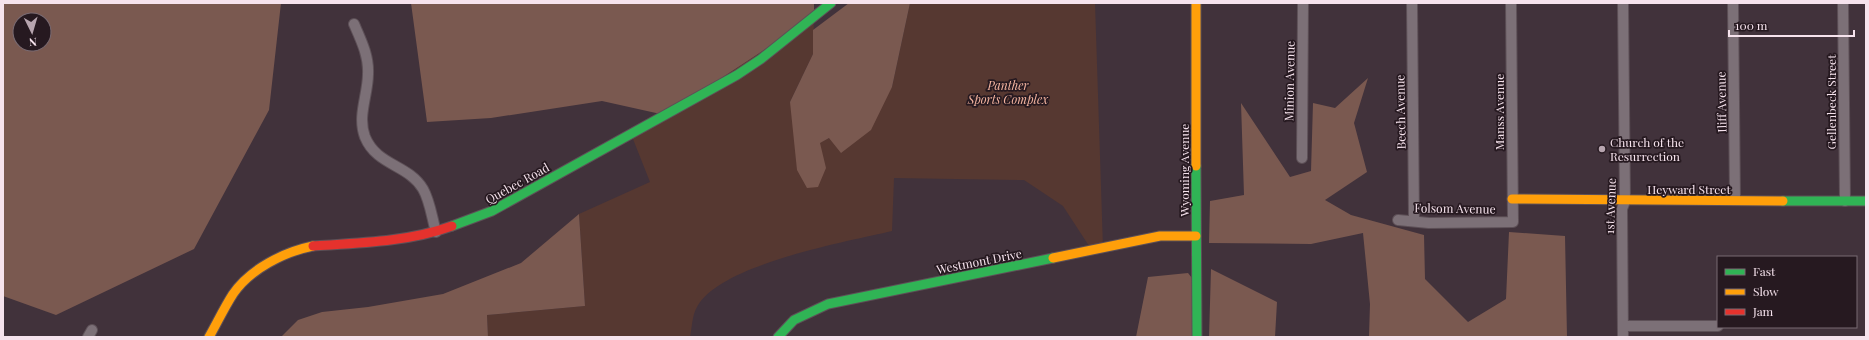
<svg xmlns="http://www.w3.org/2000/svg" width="1869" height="340" font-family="'Playfair Display',serif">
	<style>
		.green { fill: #563831 }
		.forest { fill: #7a5950; fill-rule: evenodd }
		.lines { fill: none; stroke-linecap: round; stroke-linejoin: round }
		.street-casing { stroke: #5d5057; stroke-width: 12 }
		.fast-casing { stroke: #5d5057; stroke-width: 11 }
		.slow-casing { stroke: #5d5057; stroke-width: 11 }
		.jam-casing { stroke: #5d5057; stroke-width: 11 }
		.street { stroke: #7c7077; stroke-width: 10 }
		.fast { stroke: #30b455; stroke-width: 9 }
		.slow { stroke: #ff9f0a; stroke-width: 9 }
		.jam { stroke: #e5322d; stroke-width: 9 }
		.poi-dot { fill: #b7a5af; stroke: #261920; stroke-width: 1.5 }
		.labels { text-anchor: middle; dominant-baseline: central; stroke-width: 3.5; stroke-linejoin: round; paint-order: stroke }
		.street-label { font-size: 12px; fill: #f6e3ed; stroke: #261920 }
		.park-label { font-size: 12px; font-style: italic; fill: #f5b5a0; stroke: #261920 }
		.poi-label { font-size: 12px; fill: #f6e3ed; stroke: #261920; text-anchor: start }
	</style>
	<rect width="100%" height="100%" fill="#41323b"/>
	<!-- green -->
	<path class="green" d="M910 3H1095L1103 248 1091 249 1063 206 1024 180 894 178 892 231C846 242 720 264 697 307 692 315 692 328 690 337H488L487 315 585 306 579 214 650 182 631 134 814 17 813 54 790 102 819 143 829 138 892 87Z"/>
	<!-- forest -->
	<path class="forest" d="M3 3H281L269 110 194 249 56 315 3 296ZM20 20H44V44H20Z
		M411 3H814V17L665 115 602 101 491 118 427 122Z
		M849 3H910L892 87 871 130 841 153 829 138 820 143 826 168 818 187 807 188 797 170 790 102 813 54V30Z
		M1368 78 1354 123 1367 172 1325 200 1351 215 1424 235 1425 279 1468 322 1506 299 1509 232 1565 236 1567 337H1369L1370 304 1363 233 1311 244 1209 243 1210 201 1244 195 1241 103 1290 177 1311 171 1313 103 1335 108Z
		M579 214 585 306 487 315 488 337H281L298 320 322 312 368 307 443 294 521 263Z
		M1211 269 1277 302 1275 337H1209Z
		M1188 273 1196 283 1197 337H1136L1148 277Z"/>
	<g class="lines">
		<!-- street casing -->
		<g class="street-casing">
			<path id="street" d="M1412 3 1414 221
				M1623 3 1625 201 1622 209 1623 337
				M1733 3 1735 200
				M1843 3 1845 201
				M354 24C361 40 369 56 368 74 368 95 357 116 365 137 377 166 408 164 423 189 430 201 432 218 436 232
				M1302 158 1303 3
				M1398 220 1429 223 1513 222 1511 3
				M1623 326H1718
				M88 337 92 330"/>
		</g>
		<!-- fast casing -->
		<g class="fast-casing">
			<path id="fast" d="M1196 166 1197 337
				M1783 201H1866
				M452 226 492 211 737 75 761 59 831 3
				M778 337 794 320 828 304 1053 258"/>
		</g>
		<!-- slow casing -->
		<g class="slow-casing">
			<path id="slow" d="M1196 3V166
				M1512 199 1783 201
				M1053 258 1160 236H1196
				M209 337C217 323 224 308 233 294 250 269 284 252 313 246"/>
		</g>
		<!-- jam casing -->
		<g class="jam-casing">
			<path id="jam" d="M313 246C359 243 408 242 452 226"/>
		</g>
		<!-- street -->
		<use href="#street" class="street"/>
		<!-- fast -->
		<use href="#fast" class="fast"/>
		<!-- slow -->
		<use href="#slow" class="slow"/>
		<!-- jam -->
		<use href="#jam" class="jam"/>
	</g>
	<!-- markers -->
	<circle class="poi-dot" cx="1602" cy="149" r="4"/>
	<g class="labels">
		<!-- street labels -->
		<g class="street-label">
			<text transform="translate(1289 81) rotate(-89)">Minion Avenue</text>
			<text transform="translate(1721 102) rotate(-91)">Iliff Avenue</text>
			<text transform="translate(1831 102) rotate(-90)">Gellenbeck Street</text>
			<text transform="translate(1400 112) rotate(-91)">Beech Avenue</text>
			<text transform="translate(1499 112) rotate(-90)">Manss Avenue</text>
			<text transform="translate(1184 170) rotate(-90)">Wyoming Avenue</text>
			<text transform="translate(517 183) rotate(-29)">Quebec Road</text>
			<text x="1689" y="189">Heyward Street</text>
			<text transform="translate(1610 206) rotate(-88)">1st Avenue</text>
			<text transform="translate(1455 208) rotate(1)">Folsom Avenue</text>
			<text transform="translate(979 261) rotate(-11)">Westmont Drive</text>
		</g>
		<!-- park labels -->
		<g class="park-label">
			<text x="1008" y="85">Panther<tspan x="1008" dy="14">Sports Complex</tspan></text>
		</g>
		<!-- poi labels -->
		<g class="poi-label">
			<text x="1610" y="142">Church of the<tspan x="1610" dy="14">Resurrection</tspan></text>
		</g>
	</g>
	<!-- border -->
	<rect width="1869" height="340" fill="none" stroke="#f6e3ed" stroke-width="8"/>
	<!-- legend -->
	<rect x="1717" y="256" width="140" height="72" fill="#261920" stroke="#796a72"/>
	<rect x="1725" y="269" width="20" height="6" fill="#30b455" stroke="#796a72"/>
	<text x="1753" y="276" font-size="12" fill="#f6e3ed">Fast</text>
	<rect x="1725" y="289" width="20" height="6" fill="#ff9f0a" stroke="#796a72"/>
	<text x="1753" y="296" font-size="12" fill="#f6e3ed">Slow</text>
	<rect x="1725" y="309" width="20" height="6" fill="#e5322d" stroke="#796a72"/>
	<text x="1753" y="316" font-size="12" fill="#f6e3ed">Jam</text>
	<!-- north arrow -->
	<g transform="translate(32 32) rotate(175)"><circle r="19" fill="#261920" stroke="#796a72"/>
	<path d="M0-3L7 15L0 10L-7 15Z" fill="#b7a5af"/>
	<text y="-6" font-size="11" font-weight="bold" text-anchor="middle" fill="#f6e3ed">N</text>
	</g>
	<!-- scale -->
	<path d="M1729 30v6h125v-6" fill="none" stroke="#f6e3ed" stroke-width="2"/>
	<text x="1735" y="30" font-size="12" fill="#f6e3ed" stroke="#261920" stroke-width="3" paint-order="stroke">100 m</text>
</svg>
